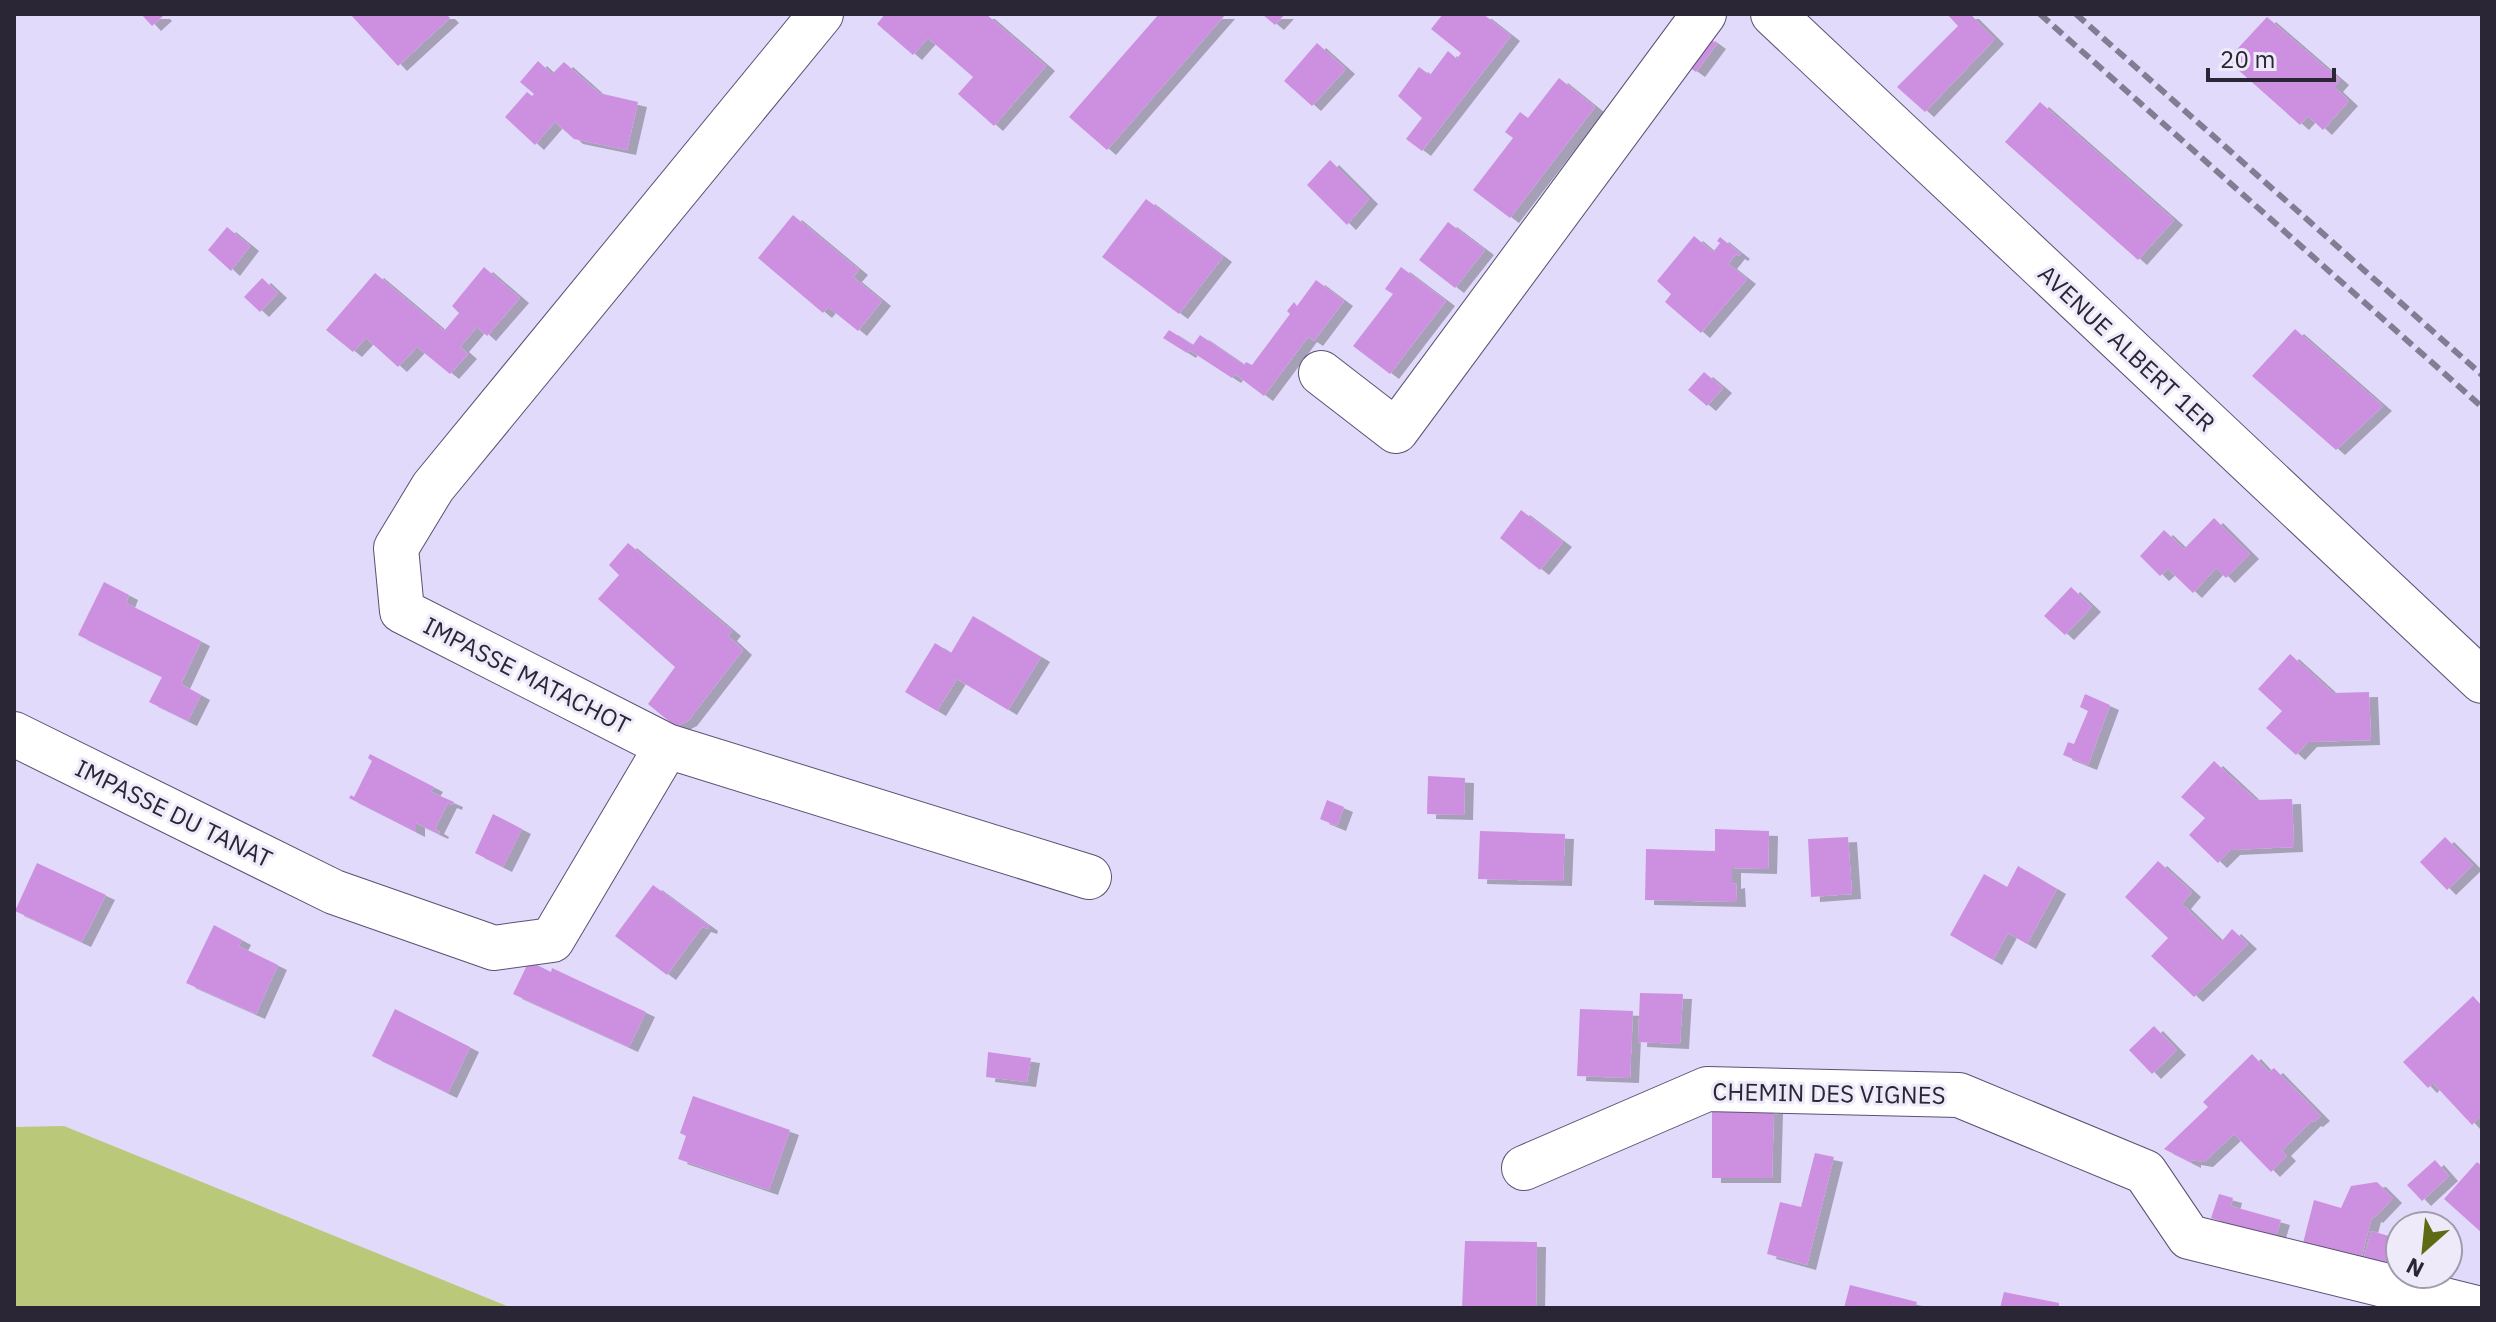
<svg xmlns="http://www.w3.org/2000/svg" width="2496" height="1322" font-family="'IBM Plex Sans',sans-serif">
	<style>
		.green { fill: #bac879 }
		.building { fill: #cd90e1; filter: url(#shadow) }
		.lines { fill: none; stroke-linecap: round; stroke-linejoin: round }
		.minor-casing { stroke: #5b5173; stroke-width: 46 }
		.major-casing { stroke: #5b5173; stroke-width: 46 }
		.minor { stroke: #fff; stroke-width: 44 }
		.major { stroke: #fff; stroke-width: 44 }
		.rail { stroke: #837d94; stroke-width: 6; stroke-dasharray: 12 6; stroke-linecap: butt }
		.labels { text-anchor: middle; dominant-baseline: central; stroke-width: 6; stroke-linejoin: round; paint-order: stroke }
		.street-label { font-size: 24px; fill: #2b2636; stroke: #eeeafa }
	</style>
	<defs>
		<filter id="shadow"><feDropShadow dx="9" dy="5" stdDeviation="0" flood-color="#0004"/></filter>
	</defs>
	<rect width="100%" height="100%" fill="#e2dafa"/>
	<!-- green -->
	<path class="green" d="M64 1126 512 1308H14V1127Z"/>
	<!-- building -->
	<path class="building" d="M141 14H161L163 16 152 26Z
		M350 14H446L450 18 398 66Z
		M885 14H986L1046 66 994 126 958 94 973 77 928 38 913 55 877 24Z
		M1159 14H1226L1107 150 1069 117Z
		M1262 14H1285L1275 25Z
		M1443 14H1483L1511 36 1422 151 1406 139 1422 118 1398 96 1419 67 1430 75 1448 51 1457 59 1461 53 1431 29Z
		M1947 14H1970L1995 39 1925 112 1897 87 1958 26Z
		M2267 17 2340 80 2334 87 2349 101 2323 130 2308 116 2300 125 2227 60Z
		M1706 36 1717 44 1696 72 1685 64Z
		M1317 43 1346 69 1312 106 1284 81Z
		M538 61 552 74 564 62 599 93 638 102 627 150 574 139 555 122 535 145 505 117 527 92 532 96 534 94 520 82Z
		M1559 78 1595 107 1510 218 1473 190 1513 138 1505 132 1520 112 1528 118Z
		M2040 102 2174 220 2138 260 2005 142Z
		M1330 160 1369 199 1347 225 1307 185Z
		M1146 199 1223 257 1179 314 1102 257Z
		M793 215 859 270 853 277 882 301 858 331 828 307 823 313 758 258Z
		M1448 222 1485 250 1455 288 1419 260Z
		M227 227 250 246 231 271 208 250Z
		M1694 236 1713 252 1720 243 1717 241 1720 237 1741 254 1739 256 1736 254 1728 264 1747 279 1701 333 1665 302 1671 294 1657 281Z
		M484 267 520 298 487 336 477 327 460 347 468 354 450 374 417 347 398 367 366 338 353 352 326 330 375 273 444 331 459 313 452 306Z
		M1401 267 1446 301 1390 374 1353 346 1393 294 1385 289Z
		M262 278 278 293 260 312 244 297Z
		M1316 280 1344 301 1314 341 1308 337 1264 396 1235 374 1232 378 1189 350 1187 353 1163 338 1169 330 1193 345 1200 335 1244 365 1246 362 1252 365 1290 314 1287 311 1294 302 1297 306Z
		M2295 329 2383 406 2336 450 2252 376Z
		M1704 372 1723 388 1707 406 1688 390Z
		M1521 510 1563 542 1540 570 1500 538Z
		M2214 518 2250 554 2226 578 2216 568 2193 593 2168 569 2160 576 2140 556 2164 530 2184 549Z
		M628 543 732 631 728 636 743 650 688 721 676 727 648 704 675 667 598 599 619 575 609 565Z
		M104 582 129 595 126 603 201 641 181 684 201 695 188 721 149 702 162 677 78 635Z
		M2071 587 2092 607 2065 635 2044 616Z
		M973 616 1041 657 1008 710 957 679 937 711 905 692 935 643 951 653Z
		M2290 654 2333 693 2369 692 2371 740 2308 742 2296 755 2266 728 2282 711 2258 689Z
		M2085 694 2110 705 2088 765 2063 755 2068 742 2074 744 2088 711 2080 707Z
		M370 754 434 787 431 792 454 802 453 805 448 803 435 829 440 832 439 834 416 823V832L349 798 351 795 354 797 372 761 368 758Z
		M2214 761 2256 800 2292 799 2294 847 2231 850 2218 863 2189 835 2205 818 2181 797Z
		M1428 776 1465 778 1464 815 1427 814Z
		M1327 800 1344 807 1337 826 1320 819Z
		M493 814 522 829 503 867 475 853Z
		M1715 829 1769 831 1768 869 1732 868V884L1736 883 1737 902 1645 900 1646 849 1715 851Z
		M1480 831 1565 834 1563 881 1478 879Z
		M1848 837 1852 894 1811 897 1808 839Z
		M2445 837 2473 865 2447 890 2420 862Z
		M2158 861 2192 892 2182 904 2221 942 2232 929 2248 944 2194 997 2151 956 2168 938 2125 897Z
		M37 863 106 895 82 942 15 911Z
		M2018 866 2057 889 2027 944 2008 933 1993 960 1950 935 1984 874 2007 887Z
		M653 885 709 926 708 929 702 927 667 975 615 936Z
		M214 925 242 940 239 946 278 965 256 1014 186 983Z
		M529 961 551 972 552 968 646 1012 629 1047 513 994Z
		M1640 993 1683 994 1680 1044 1638 1042Z
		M2473 996 2482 1006V1115L2472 1125 2433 1083 2428 1088 2403 1062Z
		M395 1009 470 1047 448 1093 372 1056Z
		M1580 1009 1633 1011 1630 1078 1577 1076Z
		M2154 1026 2177 1050 2152 1074 2129 1050Z
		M988 1052 1031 1058 1027 1082 986 1077Z
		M2252 1054 2269 1072 2274 1068 2321 1116 2314 1122 2312 1121 2282 1151 2287 1156 2271 1172 2234 1134 2204 1162 2192 1160V1163L2164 1149 2208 1107 2203 1102Z
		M693 1096 790 1130 769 1190 678 1159 686 1136 680 1133Z
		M1774 1109 1772 1178H1712V1110Z
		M1815 1153 1834 1157 1807 1265 1767 1254 1780 1202 1801 1207Z
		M2435 1160 2449 1176 2422 1201 2407 1185Z
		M2477 1162 2482 1166V1233L2444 1199Z
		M2377 1182 2393 1198 2374 1218 2372 1217 2359 1267 2301 1251 2314 1200 2341 1208 2351 1186Z
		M2219 1194 2233 1198 2231 1206 2281 1220 2274 1243 2224 1229 2226 1223 2211 1218Z
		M2371 1231 2400 1239V1273L2363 1262Z
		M1465 1241 1537 1242 1536 1308H1462Z
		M1850 1285 1917 1302 1915 1308H1844Z
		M2004 1292 2059 1303V1308H2000Z"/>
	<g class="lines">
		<!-- minor casing -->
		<g class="minor-casing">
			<path id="minor" d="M821 14 433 487 396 548 402 611 667 746 1089 877
				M1321 373 1396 431 1704 14
				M14 734 334 892 494 948 552 940 667 746
				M1524 1168 1707 1089 1959 1095 2145 1172 2189 1237 2477 1308"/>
		</g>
		<!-- major casing -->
		<g class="major-casing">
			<path id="major" d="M1773 14 2482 681"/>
		</g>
		<!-- minor -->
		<use href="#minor" class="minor"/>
		<!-- major -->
		<use href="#major" class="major"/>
		<!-- rail -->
		<path class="rail" d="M2040 14 2482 407
			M2076 14 2482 375"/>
	</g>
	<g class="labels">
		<!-- street labels -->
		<g class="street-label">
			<text transform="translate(2127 348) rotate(43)">AVENUE ALBERT 1ER</text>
			<text transform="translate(527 675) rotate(27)">IMPASSE MATACHOT</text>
			<text transform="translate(174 813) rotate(26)">IMPASSE DU TANAT</text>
			<text transform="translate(1829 1093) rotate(1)">CHEMIN DES VIGNES</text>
		</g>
	</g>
	<!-- border -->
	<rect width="2496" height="1322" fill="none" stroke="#2b2636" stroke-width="32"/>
	<!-- north arrow -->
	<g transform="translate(2424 1250) rotate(207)"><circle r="38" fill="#eeeafa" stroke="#a09cac" stroke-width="2"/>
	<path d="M0-6L14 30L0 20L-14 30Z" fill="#5f6b13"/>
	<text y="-12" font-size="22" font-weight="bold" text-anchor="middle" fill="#2b2636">N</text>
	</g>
	<!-- scale -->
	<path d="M2208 68v12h126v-12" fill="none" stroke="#2b2636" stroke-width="4"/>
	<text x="2220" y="68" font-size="24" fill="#2b2636" stroke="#eeeafa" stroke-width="6" paint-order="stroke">20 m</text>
</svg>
